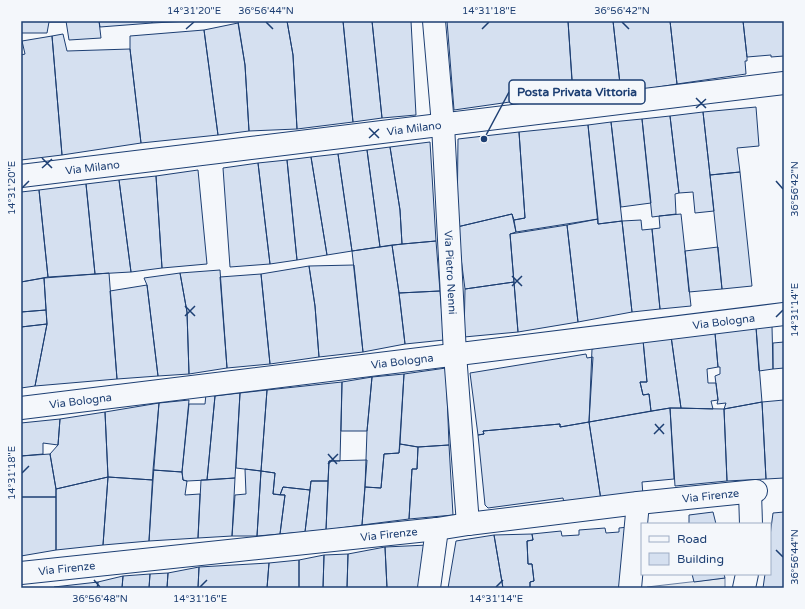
<svg xmlns="http://www.w3.org/2000/svg" width="805" height="609" font-family="'Varela Round',sans-serif">
	<style>
		.green { fill: #e3e9f0; stroke: #687fa3 }
		.building { fill: #d5e0f0; stroke: #1d3f73 }
		.lines { fill: none; stroke-linecap: round; stroke-linejoin: round }
		.street-casing { stroke: #1d3f73; stroke-width: 24 }
		.street { stroke: #f4f7fb; stroke-width: 22 }
		.ticks { fill: none; stroke: #1d3f73; stroke-width: 1.5 }
		.labels { text-anchor: middle; dominant-baseline: central; stroke-width: 3; stroke-linejoin: round; paint-order: stroke }
		.street-label { font-size: 11px; fill: #1d3f73; stroke: #f4f7fb }
		.leader { fill: none; stroke: #1d3f73; stroke-width: 1.5 }
		.callout-dot { fill: #1d3f73; stroke: #f4f7fb; stroke-width: 1.5 }
		.callout { fill: #f4f7fb; stroke: #1d3f73; stroke-width: 1.5 }
		.callout-label { font-size: 12px; text-anchor: middle; font-weight: bold; fill: #1d3f73 }
		.neatline { fill: none; stroke: #1d3f73; stroke-width: 1.5 }
		.ticks-label { font-size: 10px; text-anchor: middle; fill: #1d3f73 }
	</style>
	<rect width="100%" height="100%" fill="#f4f7fb"/>
	<!-- green -->
	<path class="green" d="M725 578V588H647V587Z"/>
	<!-- building -->
	<path class="building" d="M21 21H66V22H49L47 33H21Z
		M66 21H99L101 38 69 40Z
		M99 21H152V23L100 27Z
		M152 21H191L152 23Z
		M238 21H287L293 55 297 129 249 131 245 65Z
		M287 21H343L353 122 297 129 293 55Z
		M343 21H372L382 118 353 122Z
		M372 21H411L416 115 382 118Z
		M447 21H568L573 93 454 110Z
		M568 21H613L621 93 573 97Z
		M613 21H670L677 84 621 93Z
		M670 21H743L747 57V61H745L746 74 677 84Z
		M743 21H784V56L771 57V55L747 57Z
		M238 23 245 65 249 131 218 135 204 30Z
		M204 30 218 135 141 143 130 49V36Z
		M63 34 67 51 130 49 141 143 62 155 52 36Z
		M52 36 62 155 21 160V55L25 54 22 41Z
		M756 107 759 146 737 148 740 172 710 175 703 112Z
		M703 112 714 211 695 213 693 192 679 193 670 116Z
		M670 116 679 193 675 194 676 214 652 217 642 119Z
		M642 119 651 203 621 207 611 122Z
		M611 122 622 221 598 224 588 125Z
		M588 125 598 219 516 232 514 220 525 218 519 132Z
		M519 132 525 218 514 220 512 214 457 227 458 139Z
		M430 142 436 241 402 244 400 210 390 147Z
		M390 147 400 210 402 244 380 247 367 150Z
		M367 150 380 247 352 251 338 154Z
		M338 154 352 251 327 255 311 157Z
		M311 157 327 255 297 260 287 160Z
		M287 160 297 260 270 264 258 163Z
		M258 163 270 264 230 267 223 168Z
		M198 170 207 264 162 268 156 176Z
		M740 172 752 286 722 289 710 175Z
		M156 176 162 268 131 272 119 180Z
		M119 180 131 272 95 274 86 184Z
		M86 184 95 274 48 277 39 190Z
		M39 190 48 277 21 282V192Z
		M512 214 516 232 510 234 514 282 465 289 457 227Z
		M681 214 691 306 660 309 652 229 660 228 659 216Z
		M598 219V224L622 221 632 312 578 322 567 225Z
		M641 220 642 230 652 229 660 309 632 312 622 221Z
		M567 225 578 322 518 332 510 234Z
		M436 241 440 291 399 293 392 245Z
		M392 245 399 293 405 344 363 352 352 251Z
		M718 247 722 289 689 292 685 251Z
		M354 265 363 352 319 357 315 306 309 266Z
		M309 266 315 306 319 357 270 364 261 274Z
		M220 270 227 368 189 374 187 312 180 273Z
		M109 273 117 379 35 386 47 324 44 278Z
		M180 273 187 312 189 374 158 376 147 285 144 278Z
		M261 274 270 364 227 368 220 277Z
		M44 278 46 310 21 312V282Z
		M514 282 518 332 464 337 465 289Z
		M147 285 158 376 117 379 110 291Z
		M440 291 444 340 405 344 399 293Z
		M46 310 47 324 21 327V312Z
		M47 324 35 386 21 388V327Z
		M772 326 773 369 759 371 756 327Z
		M756 327 762 402 724 409 726 403 717 404 718 400 715 376 720 374V367H718L715 333Z
		M715 333 718 367 707 369 708 383H716L718 400 711 401 713 409 681 408 671 336Z
		M671 336 681 408H670L651 411 649 394 643 395 640 382H647L643 340Z
		M643 340 647 382H640L643 395 649 394 651 411 589 422 592 349Z
		M784 342V368L773 369V343Z
		M586 354 587 358 593 357 589 422 560 427V424L483 431 484 434 478 435 470 373Z
		M446 368 449 445 418 447 400 444 404 374Z
		M404 374 399 453 384 454 381 488 365 487 367 431 372 377Z
		M372 377 367 431H341L342 382Z
		M342 382 340 461H329L328 481H311L310 490 283 487 280 495 273 494 275 473 261 471 267 390Z
		M267 390 261 471 236 468 240 393Z
		M240 393 235 478 207 480 215 396Z
		M206 394 215 396 207 480 187 481 183 480 182 472 189 404H205Z
		M189 400 182 472 153 470 159 403Z
		M784 400V478L766 479 762 402Z
		M762 402 766 479 727 481 724 409Z
		M159 403 153 480 108 477 105 412Z
		M670 408 724 409 727 481 675 486Z
		M670 408 674 479 642 482 643 496 601 500 589 422Z
		M105 412 108 477 56 489 50 454 58 445 60 419Z
		M60 419 58 445 43 443V454L21 456V423Z
		M589 422 601 500 564 503 563 498 488 508 485 505 478 435 484 434 483 431 560 424V427Z
		M400 444 418 447 417 469H412L409 519 362 525 365 487 381 488 384 454 399 453Z
		M449 445 453 515 409 519 412 469H417L418 447Z
		M50 454 56 489V497H21V456Z
		M367 460 362 525 326 530 329 461Z
		M245 469 261 471 257 536H232L235 495 246 494Z
		M153 470 182 472 183 480 187 481 185 495 200 494 198 538 149 541Z
		M261 471 275 473 273 494 285 495 280 534 257 536Z
		M108 477 153 480 149 541 103 545Z
		M108 477 103 545 56 550V489Z
		M235 478 232 536 198 538 201 480Z
		M311 481H328L326 530 305 532Z
		M283 487 310 490 305 532 280 534 285 495H280Z
		M21 497H56V550L21 556Z
		M713 512 716 524H689V515Z
		M784 512V588H763L765 574H770V536L773 513Z
		M628 527 623 588H530V582L534 581 532 564H528L527 541 533 540 532 534 561 531 562 536 579 535V530L605 528 606 533 619 532V528Z
		M532 534 533 540 527 541 528 564H532L534 581 530 582V588H503L494 535Z
		M494 535 503 588H448L456 541Z
		M428 545 421 588H387L385 547Z
		M385 547 387 588H347L348 554Z
		M348 554 347 588H323L324 555Z
		M324 555 323 588H299V560Z
		M299 560V588H267L269 563Z
		M269 563 267 588H198L199 567Z
		M199 567 198 588H167L168 573Z
		M168 573 167 588H149L150 574Z
		M150 574 149 588H122L123 576Z
		M692 574H724L725 578 694 582Z
		M123 576 122 588H97L98 582Z
		M98 582 97 588H54V587Z"/>
	<g class="lines">
		<!-- street casing -->
		<g class="street-casing">
			<g id="street">
				<path id="s1" d="M434 21 443 125 455 354 468 524"/>
				<path id="s2" d="M21 176 784 83"/>
				<path id="s3" d="M21 408 784 314"/>
				<path d="M750 492 751 524"/>
				<path id="s4" d="M21 573 437 529 468 524 638 503 756 491"/>
				<path d="M429 588 437 529"/>
				<path d="M630 588 638 503"/>
				<path d="M744 588 747 574"/>
			</g>
		</g>
		<!-- street -->
		<use href="#street" class="street"/>
	</g>
	<!-- ticks -->
	<path class="ticks" d="M266 22 273 29M622 22 629 29M186 29 194 22M482 29 489 22M696 98 706 108M696 108 706 99M369 128 379 138M369 138 379 129M42 158 52 168M42 168 52 159M776 181 783 189M22 188 29 181M512 276 522 286M512 286 522 276M185 306 195 316M185 316 195 306M776 317 783 310M655 424 664 434M654 434 664 424M328 454 337 464M328 464 338 454M22 473 29 466M776 550 783 557M94 580 100 587M200 587 207 580M496 587 503 580"/>
	<g class="labels">
		<!-- street labels -->
		<g class="street-label">
			<text stroke="none"><textPath href="#s2" startOffset="396">Via Milano</textPath></text>
			<text stroke="none"><textPath href="#s2" startOffset="72">Via Milano</textPath></text>
			<text stroke="none"><textPath href="#s1" startOffset="252">Via Pietro Nenni</textPath></text>
			<text stroke="none"><textPath href="#s3" startOffset="708">Via Bologna</textPath></text>
			<text stroke="none"><textPath href="#s3" startOffset="384">Via Bologna</textPath></text>
			<text stroke="none"><textPath href="#s3" startOffset="60">Via Bologna</textPath></text>
			<text stroke="none"><textPath href="#s4" startOffset="694">Via Firenze</textPath></text>
			<text stroke="none"><textPath href="#s4" startOffset="370">Via Firenze</textPath></text>
			<text stroke="none"><textPath href="#s4" startOffset="46">Via Firenze</textPath></text>
		</g>
	</g>
	<!-- callouts -->
	<path class="leader" d="M484 139L509 92"/>
	<circle class="callout-dot" cx="484" cy="139" r="4"/>
	<rect class="callout" x="509" y="80" width="136" height="24" rx="4"/>
	<g class="callout-label">
		<text x="577" y="96">Posta Privata Vittoria</text>
	</g>
	<!-- border -->
	<rect width="805" height="609" fill="none" stroke="#f4f7fb" stroke-width="44"/>
	<!-- legend -->
	<rect x="641" y="523" width="130" height="52" fill="#f4f7fb" stroke="#9eadc5"/>
	<rect x="649" y="536" width="20" height="6" fill="#f4f7fb" stroke="#9eadc5"/>
	<text x="677" y="543" font-size="12" fill="#1d3f73">Road</text>
	<rect x="649" y="553" width="20" height="12" fill="#d5e0f0" stroke="#9eadc5"/>
	<text x="677" y="563" font-size="12" fill="#1d3f73">Building</text>
	<rect x="22" y="22" width="761" height="565" class="neatline"/>
	<g class="ticks-label">
		<text x="194" y="14">14°31'20"E</text>
		<text x="266" y="14">36°56'44"N</text>
		<text x="489" y="14">14°31'18"E</text>
		<text x="622" y="14">36°56'42"N</text>
		<text transform="translate(11 188) rotate(-90)" y="4">14°31'20"E</text>
		<text transform="translate(794 189) rotate(-90)" y="4">36°56'42"N</text>
		<text transform="translate(794 310) rotate(-90)" y="4">14°31'14"E</text>
		<text transform="translate(11 473) rotate(-90)" y="4">14°31'18"E</text>
		<text transform="translate(794 557) rotate(-90)" y="4">36°56'44"N</text>
		<text x="100" y="602">36°56'48"N</text>
		<text x="200" y="602">14°31'16"E</text>
		<text x="496" y="602">14°31'14"E</text>
	</g>
</svg>
